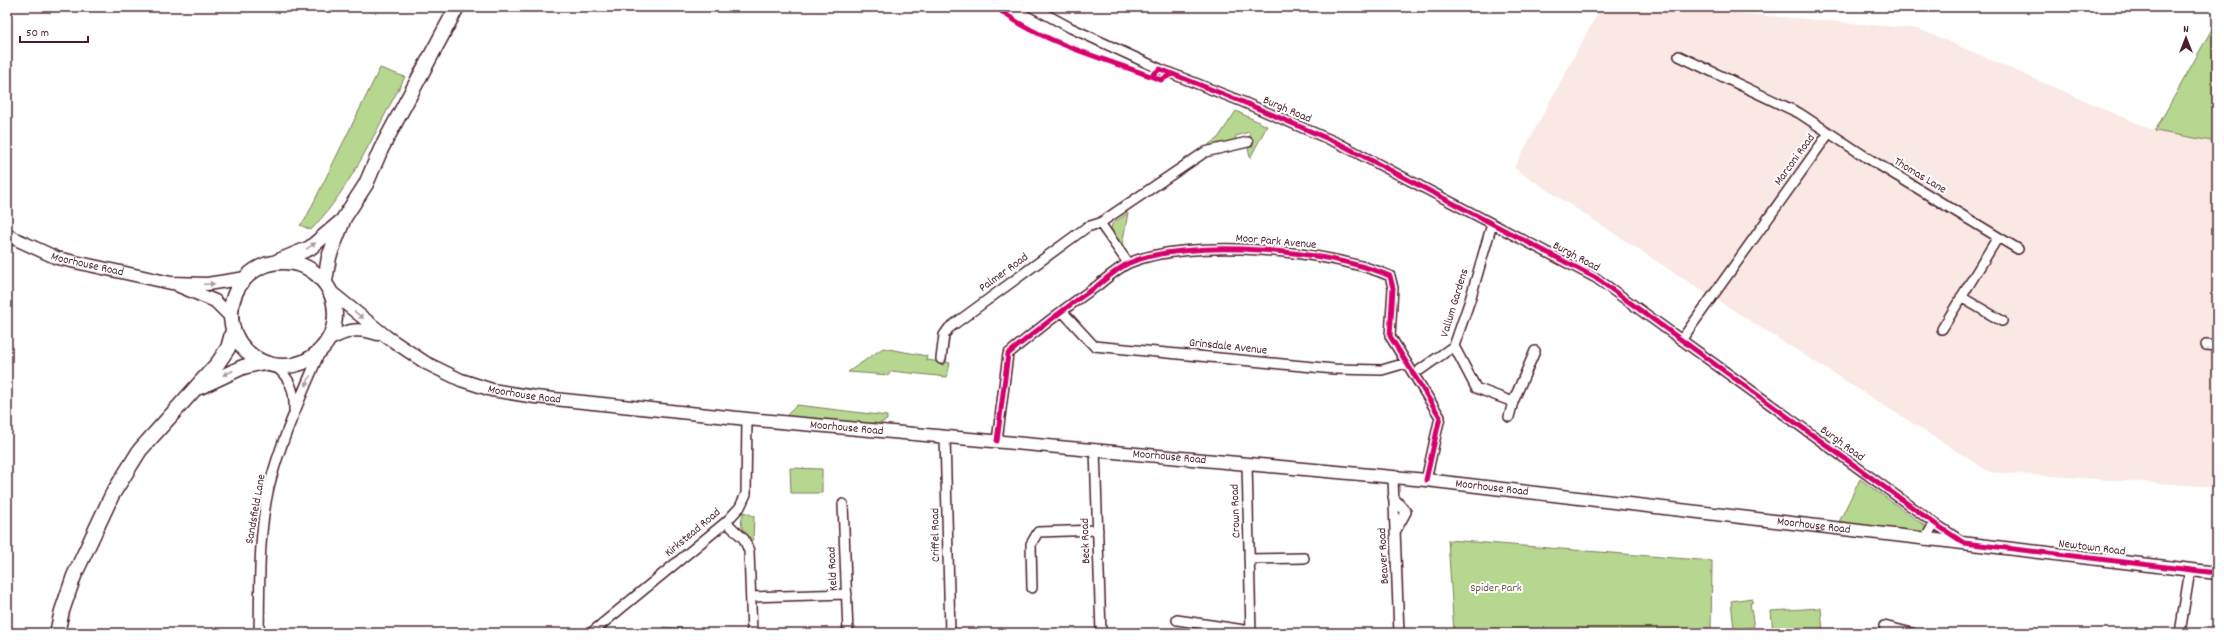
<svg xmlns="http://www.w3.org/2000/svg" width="2224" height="640" font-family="Dekko,sans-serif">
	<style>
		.built { fill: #f9e8e3 }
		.green { fill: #b6d790; stroke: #807b5e }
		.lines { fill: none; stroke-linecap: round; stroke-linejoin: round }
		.minor-casing { stroke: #4a1f2b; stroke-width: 12 }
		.major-casing { stroke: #4a1f2b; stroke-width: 15 }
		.highway-casing { stroke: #4a1f2b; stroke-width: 17 }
		.minor { stroke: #fff; stroke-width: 9 }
		.major { stroke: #fff; stroke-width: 12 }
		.highway { stroke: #fff; stroke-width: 14 }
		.cycleway-casing { stroke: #fff; stroke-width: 8 }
		.cycleway { stroke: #d6006c; stroke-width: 5 }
		.oneway { fill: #ae9aa0 }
		.labels { text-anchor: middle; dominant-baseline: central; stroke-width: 4; stroke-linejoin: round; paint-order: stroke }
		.street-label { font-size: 12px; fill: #4a1f2b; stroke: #fff }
		.park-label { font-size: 12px; fill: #6a5649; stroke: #fff }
	</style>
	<rect width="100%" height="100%" fill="#fff"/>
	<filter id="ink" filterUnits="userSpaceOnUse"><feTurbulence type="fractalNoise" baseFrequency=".025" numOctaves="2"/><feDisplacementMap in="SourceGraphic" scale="8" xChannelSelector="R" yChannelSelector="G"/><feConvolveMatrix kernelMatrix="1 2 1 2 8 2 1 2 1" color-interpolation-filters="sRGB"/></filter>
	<g filter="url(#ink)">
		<!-- built -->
		<path class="built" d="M1601 7H1666L1919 29 2155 131 2217 142V487L1990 472 1690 283 1514 168Z"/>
		<!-- green -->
		<path class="green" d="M2217 20V142L2155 131Z
			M380 68 405 77C376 129 352 187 311 230L300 225 305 220Z
			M1236 111 1267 126 1250 158 1248 148 1253 146 1249 132 1236 136 1235 140 1233 143 1210 148 1209 144 1218 138Z
			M1128 213 1122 245C1116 238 1109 233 1112 224Z
			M883 348 927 356 926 360 950 363 947 377 891 371 889 375 848 372Z
			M797 405 887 416V420L875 425 786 416Z
			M790 468 822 469V493H791Z
			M1860 479 1924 525 1927 529 1925 533 1839 522Z
			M744 512 754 516 753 540 750 541C743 529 738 526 744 512Z
			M1448 540 1712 561 1711 633H1454Z
			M1752 598V603H1750L1754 627 1734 629 1731 601Z
			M1821 608 1823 633H1793L1792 630 1773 633 1771 611Z
			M663 627 703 630V633H663Z"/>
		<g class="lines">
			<!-- minor casing -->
			<g class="minor-casing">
				<path id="minor" d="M1032 7 1071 28 1160 69 1243 102 1340 144 1596 278 1934 523 1963 542
					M1679 56 1799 113 1866 157 1998 237 1942 329
					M1100 223 1205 152 1248 142
					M1492 224 1470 300 1454 346 1476 388 1513 402 1535 351
					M1998 237 2018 249
					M1961 297 2002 321
					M1062 311 1094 346 1334 369 1382 370 1406 363
					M1682 339 1829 133
					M2206 345 2217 346
					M941 359 944 335 949 328 1087 227 1100 223 1128 263
					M275 366C290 378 295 390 294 410
					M1420 370 1454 346
					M1509 417 1513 402
					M945 436 950 633
					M997 441 1008 354C1037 330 1066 307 1097 286 1107 278 1118 268 1129 263 1189 237 1331 250 1390 276L1393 288 1390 336 1440 417 1426 480
					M1095 449 1101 633
					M1247 463 1251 633
					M1393 478 1399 633
					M1393 497 1406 512 1395 532
					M843 504 848 633
					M726 522 744 539 749 551 752 633
					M1925 540 1934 523
					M1249 559 1304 558
					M1032 588 1031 544 1038 532 1098 530
					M751 597 847 594
					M1177 620 1251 631
					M1884 626 1912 633
					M259 633C260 584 258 535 269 487 281 439 303 393 322 347
					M591 633 726 522 740 507 746 494 747 419
					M2180 633 2190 570"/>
			</g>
			<!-- major casing -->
			<g class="major-casing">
				<g id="major">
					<path id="s1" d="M7 235 57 258 171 283 207 284 246 278"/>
					<path d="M179 286 215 301 232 318"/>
					<path id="s2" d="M331 292 387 337 426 363 461 380 492 390 535 397 747 419 1426 480 2217 573"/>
					<path d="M328 340C349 330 355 327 378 334"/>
				</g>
			</g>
			<!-- highway casing -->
			<g class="highway-casing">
				<path id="highway" d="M276 262 310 248 343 220
					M231 314a52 52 0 1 1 104 0a52 52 0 1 1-104 0Z
					M325 281 329 257 344 218 366 184 381 149 457 7
					M200 387 243 367 263 362
					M57 633 62 611 74 576 112 495 140 450 218 363 228 348 233 330"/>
			</g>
			<!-- minor -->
			<use href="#minor" class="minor"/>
			<!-- major -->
			<use href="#major" class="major"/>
			<!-- highway -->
			<use href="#highway" class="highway"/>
			<!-- cycleway casing -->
			<g class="cycleway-casing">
				<path id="cycleway" d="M996 7C1040 43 1107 59 1161 80L1172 74
					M1151 76 1160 69 1243 102 1340 144 1596 278 1934 523 1964 543 2217 573
					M997 441 1008 354C1037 330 1066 307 1097 286 1107 278 1118 268 1129 263 1189 237 1331 250 1390 276L1393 288 1390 336 1440 417 1426 480"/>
			</g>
			<!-- cycleway -->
			<use href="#cycleway" class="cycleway"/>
		</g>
		<!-- one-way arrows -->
		<defs><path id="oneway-solid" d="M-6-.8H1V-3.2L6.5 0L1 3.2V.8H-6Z"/></defs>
		<g class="oneway">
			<use href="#oneway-solid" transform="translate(311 246) rotate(-34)"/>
			<use href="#oneway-solid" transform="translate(209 284) rotate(-2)"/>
			<use href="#oneway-solid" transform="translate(359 315) rotate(37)"/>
			<use href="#oneway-solid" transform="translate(228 373) rotate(156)"/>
			<use href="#oneway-solid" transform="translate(308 381) rotate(113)"/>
		</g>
	</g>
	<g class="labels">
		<!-- street labels -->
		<g class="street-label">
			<text transform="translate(1287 110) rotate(23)">Burgh Road</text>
			<text transform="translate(1795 160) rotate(-54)">Marconi Road</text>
			<text transform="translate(1920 176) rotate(31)">Thomas Lane</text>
			<text transform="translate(1276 242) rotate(5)">Moor Park Avenue</text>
			<text transform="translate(1576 257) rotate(28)">Burgh Road</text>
			<text stroke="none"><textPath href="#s1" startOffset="86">Moorhouse Road</textPath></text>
			<text transform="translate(1004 273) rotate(-36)">Palmer Road</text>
			<text transform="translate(1455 303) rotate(-73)">Vallum Gardens</text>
			<text transform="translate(1228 347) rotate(6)">Grinsdale Avenue</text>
			<text stroke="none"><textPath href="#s2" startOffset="223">Moorhouse Road</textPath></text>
			<text stroke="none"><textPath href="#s2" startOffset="547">Moorhouse Road</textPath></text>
			<text transform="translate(1842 444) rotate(36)">Burgh Road</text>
			<text stroke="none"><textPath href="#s2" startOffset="871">Moorhouse Road</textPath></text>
			<text stroke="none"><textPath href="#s2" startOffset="1195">Moorhouse Road</textPath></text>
			<text transform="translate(256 509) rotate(-80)">Sandsfield Lane</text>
			<text transform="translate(1236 511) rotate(-92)">Crown Road</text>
			<text stroke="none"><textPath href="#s2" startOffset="1519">Moorhouse Road</textPath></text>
			<text transform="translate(693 533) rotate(-40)">Kirkstead Road</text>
			<text transform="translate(936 535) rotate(-91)">Criffel Road</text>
			<text transform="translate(1086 541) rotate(-92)">Beck Road</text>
			<text transform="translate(2092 548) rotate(7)">Newtown Road</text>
			<text transform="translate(1384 556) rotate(-93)">Beaver Road</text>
			<text transform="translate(833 569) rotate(-93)">Keld Road</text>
		</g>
		<!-- park labels -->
		<g class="park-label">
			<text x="1496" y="588">Spider Park</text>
		</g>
	</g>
	<!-- margin -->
	<rect width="2224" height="640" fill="none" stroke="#fff" stroke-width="24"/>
	<rect x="12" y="12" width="2200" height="616" fill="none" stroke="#4a1f2b" stroke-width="1.5" filter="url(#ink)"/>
	<!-- north arrow -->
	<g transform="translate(2186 38)" stroke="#ffffff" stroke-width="3" paint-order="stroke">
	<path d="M0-3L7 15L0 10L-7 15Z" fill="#4a1f2b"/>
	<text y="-6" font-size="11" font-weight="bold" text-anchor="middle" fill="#4a1f2b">N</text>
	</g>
	<!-- scale -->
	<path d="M20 36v6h68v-6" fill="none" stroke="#4a1f2b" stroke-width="2"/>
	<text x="26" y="36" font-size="12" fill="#4a1f2b" stroke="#ffffff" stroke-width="3" paint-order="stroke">50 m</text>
</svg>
